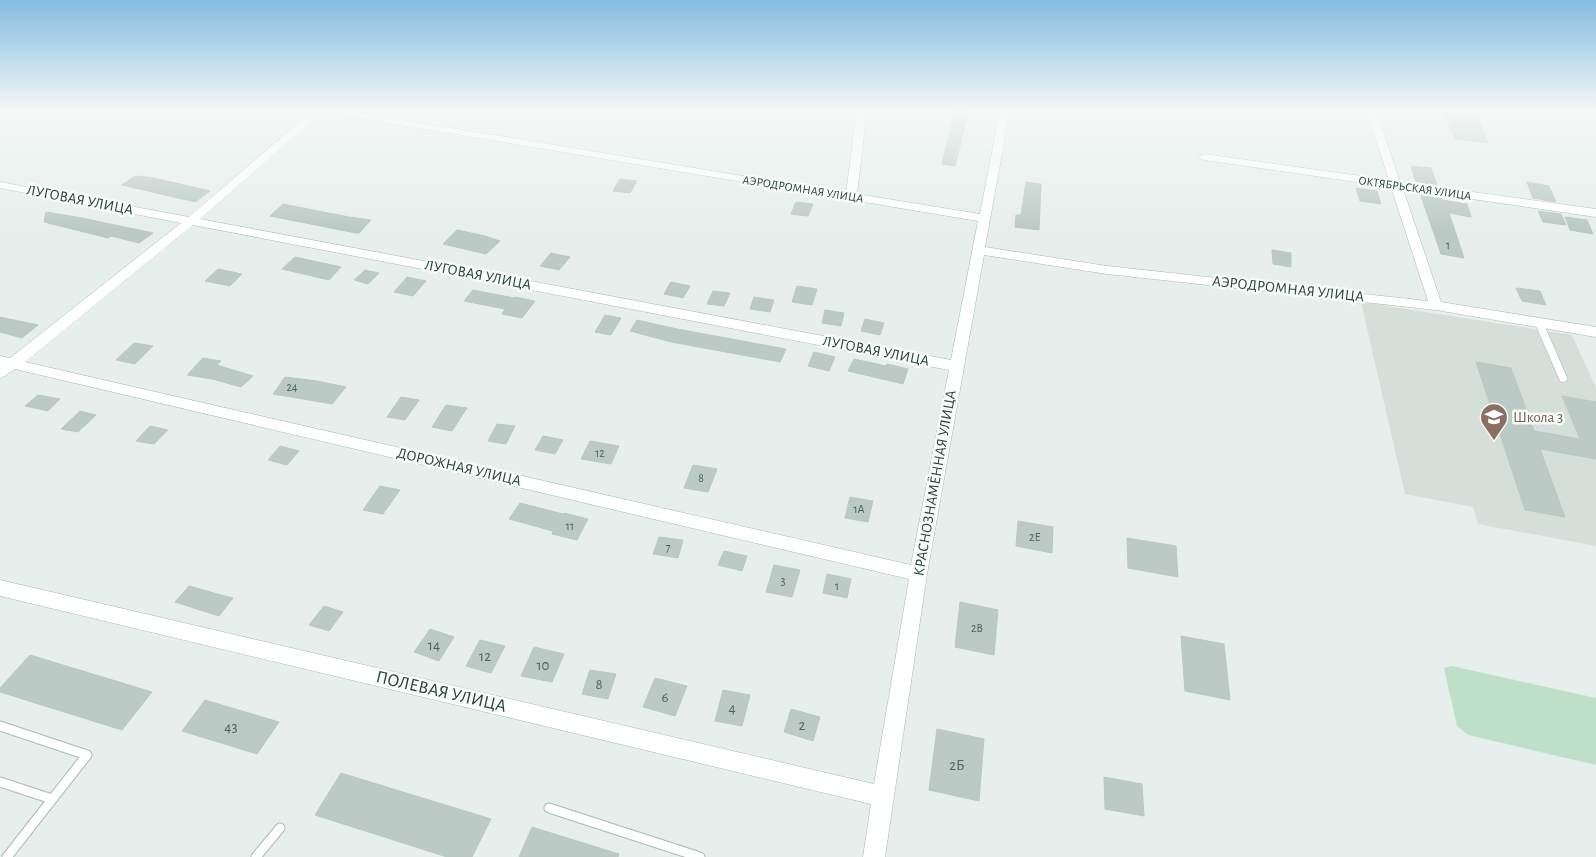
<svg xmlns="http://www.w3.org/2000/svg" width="1596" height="857" font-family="'Alegreya Sans',sans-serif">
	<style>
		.built { fill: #d4dfda }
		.green { fill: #bfe0c8 }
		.building { fill: #bbcac4; stroke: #b8c9c2 }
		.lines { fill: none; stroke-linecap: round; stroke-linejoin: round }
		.service-far1-casing { stroke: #a8b8b2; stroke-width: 9 }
		.service-casing { stroke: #a8b8b2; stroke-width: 11 }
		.minor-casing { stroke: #a8b8b2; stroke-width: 1 }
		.service-far1 { stroke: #fff; stroke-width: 8 }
		.service { stroke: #fff; stroke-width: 9 }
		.minor { fill: #fff; fill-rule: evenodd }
		.labels { text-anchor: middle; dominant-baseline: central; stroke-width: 5; stroke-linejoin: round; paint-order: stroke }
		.far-street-label { font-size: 12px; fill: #24423a; stroke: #f7fbf9 }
		.number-label { font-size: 12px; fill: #4a645c }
		.street-label { font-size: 15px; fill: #24423a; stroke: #f7fbf9 }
		.education-label { font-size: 15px; fill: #785e54; stroke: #f7fbf9; text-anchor: start }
		.near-number-label { font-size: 15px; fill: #4a645c }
		.near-street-label { font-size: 18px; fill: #24423a; stroke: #f7fbf9 }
	</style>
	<rect width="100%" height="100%" fill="#e6efeb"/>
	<!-- built -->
	<path class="built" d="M1361 302 1572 335 1596 388V546L1478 524 1473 507 1405 494Z"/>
	<!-- green -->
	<path class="green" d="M1452 666 1596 698V765L1468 735 1457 726 1444 668Z"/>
	<!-- building -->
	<path class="building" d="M955 110H969L955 166 942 164Z
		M1444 113 1478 117 1488 143 1455 139Z
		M1411 166 1431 168 1437 185 1416 182Z
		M135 176 154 178 210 191 195 202 122 185Z
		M620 179 637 181 630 193 613 191Z
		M1026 182 1041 184 1039 230 1015 227 1016 215H1021Z
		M1527 182 1549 186 1556 202 1533 198Z
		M1356 188 1377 191 1381 204 1360 201Z
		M1420 193 1441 196 1442 200 1467 204 1471 217 1449 213 1464 258 1441 254Z
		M796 202 813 204 808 216 791 214Z
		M283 204 349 217 371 220 359 233H356L270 216Z
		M1538 211 1561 214 1566 225 1543 222Z
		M46 212 82 218 153 233 139 243 111 236 108 238 44 222Z
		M1565 217 1587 220 1593 234 1570 230Z
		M457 230 485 236 500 241 486 254 443 244Z
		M1272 250 1291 253V267L1273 264Z
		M551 253 570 257 559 270 540 266Z
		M295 257 341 267 329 280 282 269Z
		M218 269 242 274 230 286 205 281Z
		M365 270 379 273 368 284 354 280Z
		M407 277 426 281 413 296 394 292Z
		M671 282 690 286 683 298 664 294Z
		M797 286 817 289 812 305 792 302Z
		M1516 288 1540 291 1546 305 1522 301Z
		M473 290 514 298 515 297 535 301 522 318 502 314 505 309 464 301Z
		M713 291 730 293 724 306 707 304Z
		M754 297 774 300 770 312 750 309Z
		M825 310 844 313 841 326 822 323Z
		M605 315 621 318 611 335 595 332Z
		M0 317 38 325 22 338 0 332Z
		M865 319 884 323 880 335 861 331Z
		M637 320 677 329 786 349 780 362 671 342 630 331Z
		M134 343 153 346 135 364 116 360Z
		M814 352 835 357 829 371 808 366Z
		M203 358 221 361 217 365 253 376 241 387 212 379 187 375Z
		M854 359 886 366 887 364 908 369 903 384 848 371Z
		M1476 362 1511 368 1534 431 1580 439 1562 396 1596 402V459L1540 449 1565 517 1525 510Z
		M285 377 317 381 346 387 332 404 273 394Z
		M38 395 60 399 48 411 25 406Z
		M401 397 419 400 405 420 387 417Z
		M446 405 467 408 452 431 432 427Z
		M80 411 96 415 78 432 61 429Z
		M497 424 515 426 506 444 488 441Z
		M150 426 168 430 154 444 136 441Z
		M543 436 563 440 555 454 535 450Z
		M590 441 619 446 611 464 581 459Z
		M280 446 299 451 287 465 268 460Z
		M693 465 717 469 708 492 684 488Z
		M380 486 400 490 383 514 363 510Z
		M850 497 873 501 868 522 845 518Z
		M520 503 563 514 564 513 588 519 577 540 552 534 553 531 509 519Z
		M1018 521 1053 527 1052 553 1016 546Z
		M659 537 683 540 678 558 653 554Z
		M1127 538 1176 546 1178 577 1128 568Z
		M724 551 747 556 742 571 718 565Z
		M774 565 800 570 792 597 766 592Z
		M827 574 851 579 847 598 823 593Z
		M189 586 221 595 233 598 219 616 175 602Z
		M960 602 998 610 994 655 955 647Z
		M324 606 343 612 329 631 309 625Z
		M430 629 454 637 439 661 414 652Z
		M1181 636 1224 644 1230 700 1185 691Z
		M480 640 505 646 491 673 466 666Z
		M534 647 564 654 552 682 521 676Z
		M30 655 152 692 122 730 0 692V688Z
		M590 670 616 674 608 699 582 694Z
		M655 678 687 686 675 716 643 707Z
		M723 690 750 695 742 726 715 721Z
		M205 700 279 722 257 754 182 731Z
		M791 709 820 717 813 741 784 732Z
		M937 729 984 739 979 801 929 790Z
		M341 773 491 819 472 857H447L315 815Z
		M1104 777 1142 784 1144 816 1105 809Z
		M532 827 619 854 618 857H519Z"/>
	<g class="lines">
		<!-- service-far1 casing -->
		<g class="service-far1-casing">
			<path id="service-far1" d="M1539 323 1563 378"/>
		</g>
		<!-- service casing -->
		<g class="service-casing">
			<path id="service" d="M0 726 87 755 7 857
				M0 782 52 799
				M549 808 700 857
				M256 857 280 828"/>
		</g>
		<!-- minor casing -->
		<g class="minor-casing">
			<path id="minor" d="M313 110H342L846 193 857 110H867L857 194 980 214 1000 110H1010L985 247 1107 266 1428 301 1391 187 1204 160 1198 157 1204 154 1389 180 1366 110H1376L1400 182 1596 209V217L1403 189 1441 302 1596 327V337L1436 310 1107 274 984 255 927 574 885 857H863L871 804 0 596V580L874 784 909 579 15 369 0 379V356L10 358 181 223 0 188V182L189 217ZM322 112 978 221 951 360 200 219ZM193 225 949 370 911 565 25 362Z"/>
		</g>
		<!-- service-far1 -->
		<use href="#service-far1" class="service-far1"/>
		<!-- service -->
		<use href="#service" class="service"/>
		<!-- minor -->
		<use href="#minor" class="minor"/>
	</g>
	<!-- sky -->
	<linearGradient id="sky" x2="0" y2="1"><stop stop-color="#84bce0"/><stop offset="0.48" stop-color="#f4f8f6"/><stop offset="1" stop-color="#f4f8f6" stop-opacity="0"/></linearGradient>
	<rect width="1596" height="230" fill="url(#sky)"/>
	<!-- icons -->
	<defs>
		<g id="school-pin" transform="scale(1.4375)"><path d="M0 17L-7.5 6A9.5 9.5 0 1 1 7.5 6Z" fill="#8d6e63" stroke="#f7fbf9"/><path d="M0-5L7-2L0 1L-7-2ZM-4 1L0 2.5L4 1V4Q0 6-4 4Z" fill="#fff"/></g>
	</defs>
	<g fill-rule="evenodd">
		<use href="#school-pin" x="1494" y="417"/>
	</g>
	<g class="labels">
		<!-- far-street labels -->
		<g class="far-street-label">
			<text transform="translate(1415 188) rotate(8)">ОКТЯБРЬСКАЯ УЛИЦА</text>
			<text transform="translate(803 189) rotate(9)">АЭРОДРОМНАЯ УЛИЦА</text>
		</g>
		<!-- number labels -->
		<g class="number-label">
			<text x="1448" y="245">1</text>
			<text x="292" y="387">24</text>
			<text x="600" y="453">12</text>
			<text x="701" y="478">8</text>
			<text x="859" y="509">1А</text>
			<text x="570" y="526">11</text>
			<text x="1035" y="537">2Е</text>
			<text x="668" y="547">7</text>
			<text x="783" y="581">3</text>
			<text x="837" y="586">1</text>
			<text x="977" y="628">2В</text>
		</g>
		<!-- street labels -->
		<g class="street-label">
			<text transform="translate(80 200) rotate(11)">ЛУГОВАЯ УЛИЦА</text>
			<text transform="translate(478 275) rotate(11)">ЛУГОВАЯ УЛИЦА</text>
			<text transform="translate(1288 289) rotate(6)">АЭРОДРОМНАЯ УЛИЦА</text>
			<text transform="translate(876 351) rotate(11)">ЛУГОВАЯ УЛИЦА</text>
			<text transform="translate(459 467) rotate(13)">ДОРОЖНАЯ УЛИЦА</text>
			<text transform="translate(935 483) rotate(-80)">КРАСНОЗНАМЁННАЯ УЛИЦА</text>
		</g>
		<!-- education labels -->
		<g class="education-label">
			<text x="1513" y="417">Школа 3</text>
		</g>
		<!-- near-number labels -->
		<g class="near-number-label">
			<text x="434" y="645">14</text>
			<text x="485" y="656">12</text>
			<text x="543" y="665">10</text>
			<text x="599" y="684">8</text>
			<text x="665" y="697">6</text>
			<text x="732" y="708">4</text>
			<text x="802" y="725">2</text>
			<text x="231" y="727">43</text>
			<text x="957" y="765">2Б</text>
		</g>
		<!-- near-street labels -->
		<g class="near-street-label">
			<text transform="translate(441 692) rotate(13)">ПОЛЕВАЯ УЛИЦА</text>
		</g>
	</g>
</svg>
